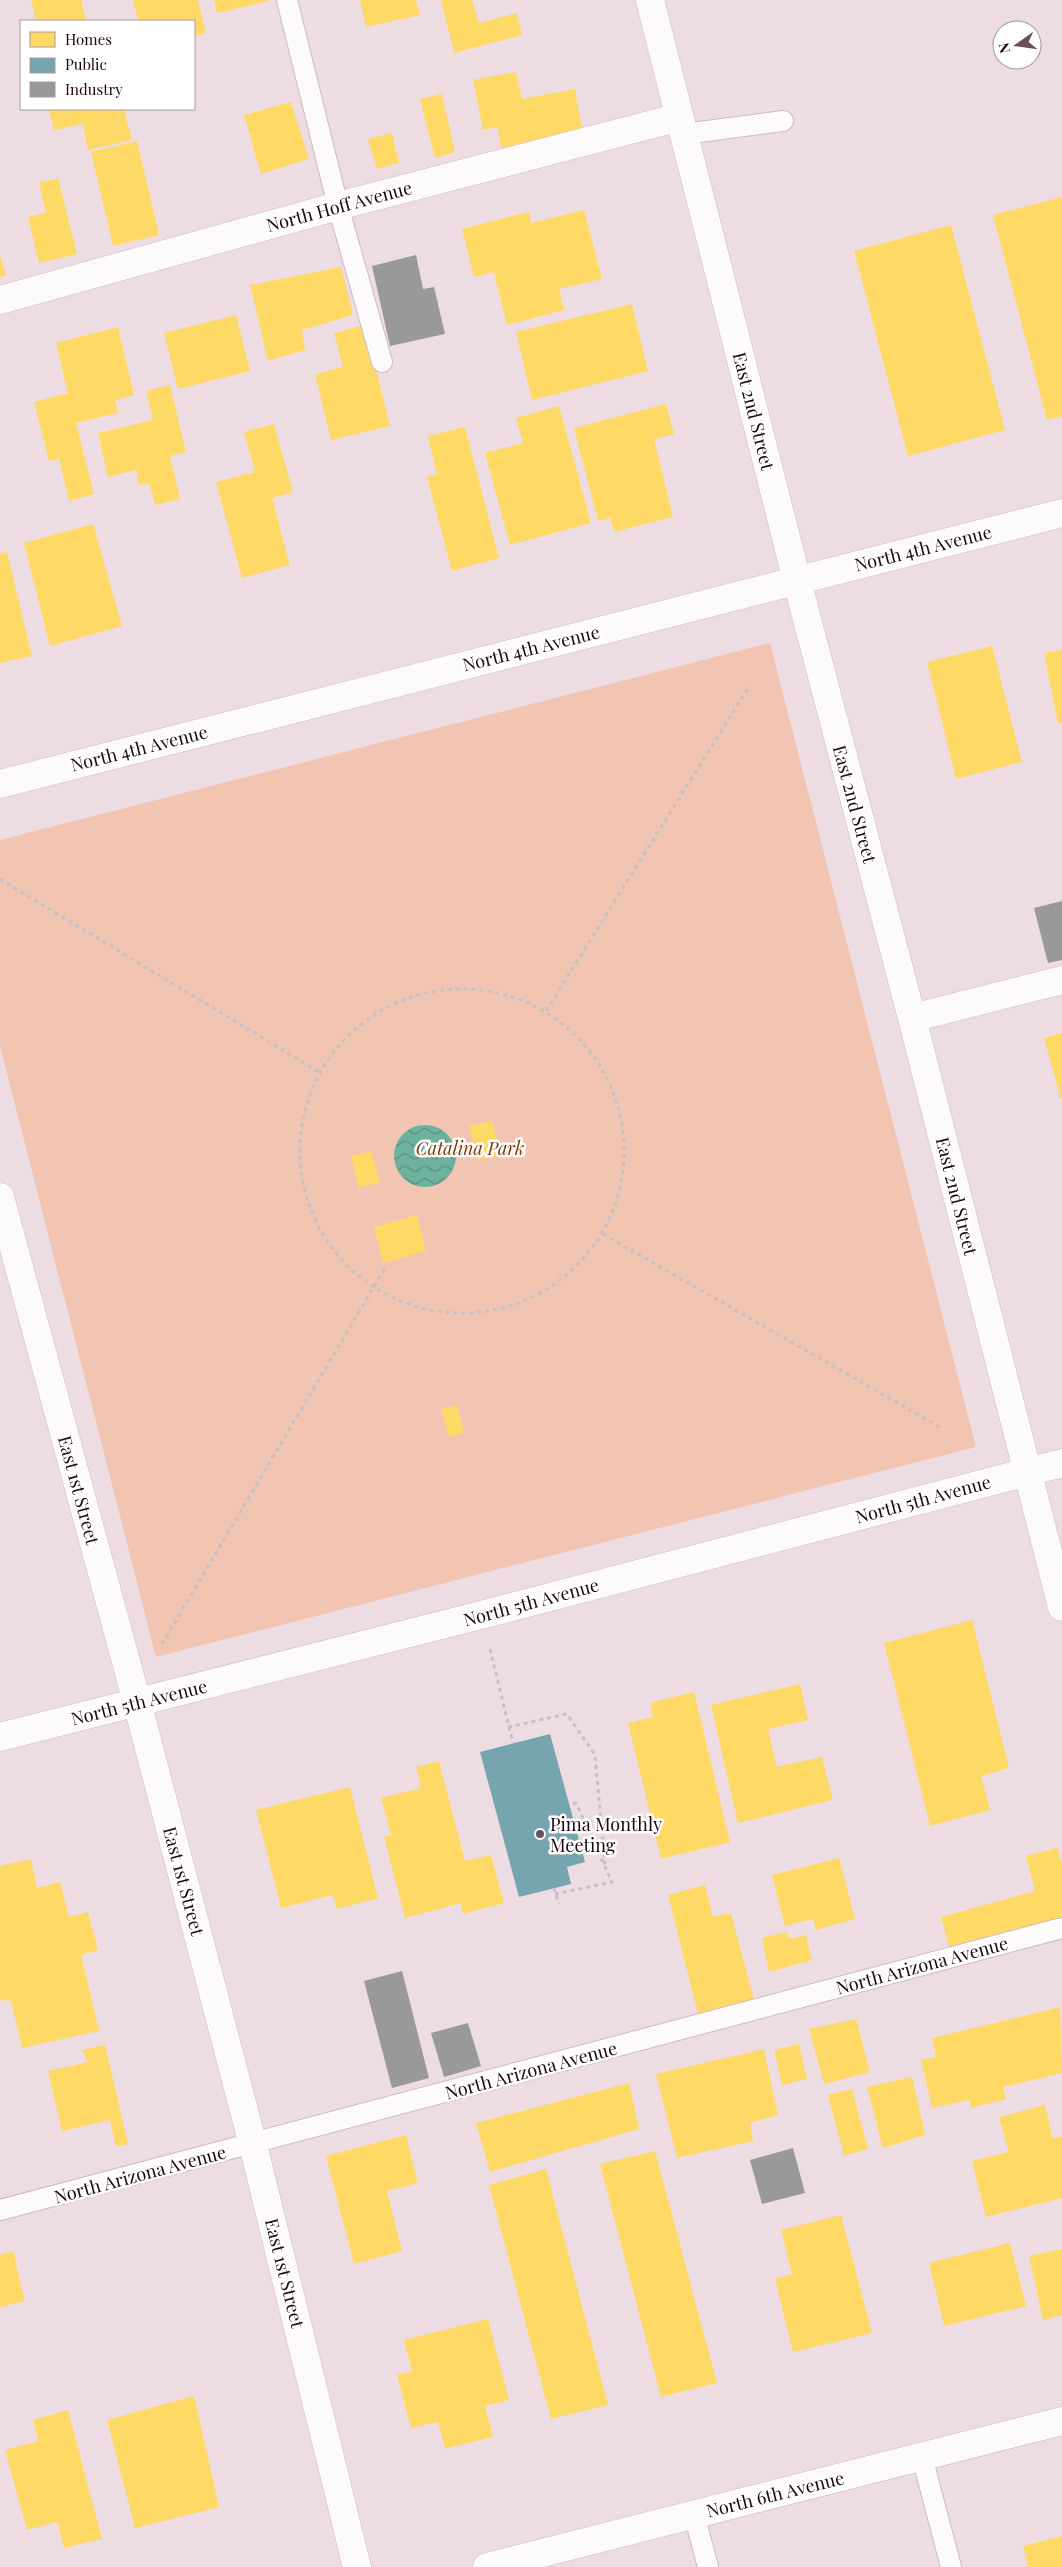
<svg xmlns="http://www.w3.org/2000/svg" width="1062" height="2567" font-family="'Playfair Display',serif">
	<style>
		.green { fill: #f2c4b2 }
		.water { fill: url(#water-waves) }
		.homes { fill: #ffd966 }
		.public { fill: #76a5af }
		.industry { fill: #999 }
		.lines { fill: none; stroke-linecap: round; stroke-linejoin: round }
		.service-casing { stroke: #d0bac4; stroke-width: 22 }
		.minor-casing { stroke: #d0bac4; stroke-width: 29 }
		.tertiary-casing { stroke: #d0bac4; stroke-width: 29 }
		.path { stroke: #c7c0c4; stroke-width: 3; stroke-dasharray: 4 4; stroke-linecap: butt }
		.service { stroke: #fcfafb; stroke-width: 20 }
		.minor { stroke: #fcfafb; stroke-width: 28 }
		.tertiary { stroke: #fcfafb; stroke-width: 28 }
		.poi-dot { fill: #67505b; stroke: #fff; stroke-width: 2 }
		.labels { text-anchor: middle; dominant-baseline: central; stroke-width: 5; stroke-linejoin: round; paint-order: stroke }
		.street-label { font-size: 18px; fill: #1e0512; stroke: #fff }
		.park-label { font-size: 18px; font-style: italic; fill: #7d3a04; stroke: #fff }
		.poi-label { font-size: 18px; fill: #1e0512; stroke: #fff; text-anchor: start }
	</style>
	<defs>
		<pattern id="water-waves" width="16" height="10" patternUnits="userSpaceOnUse" patternTransform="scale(1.25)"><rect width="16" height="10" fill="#6cb29f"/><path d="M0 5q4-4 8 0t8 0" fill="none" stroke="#588f80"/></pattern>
	</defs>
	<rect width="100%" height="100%" fill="#eedce3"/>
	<!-- green -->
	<path class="green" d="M770 643 976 1447 156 1657 0 1046V840Z"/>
	<!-- water -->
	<path class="water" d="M394 1156a31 31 0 1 1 62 0a31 31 0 1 1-62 0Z"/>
	<!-- homes -->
	<path class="homes" d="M31 0H81L86 21H36Z
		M133 0H198L206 33 194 36V21H138Z
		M214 0H268L269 1 217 13Z
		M360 0H416L420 15 366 27Z
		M441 0H472L479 23 517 13 522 35 454 53Z
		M516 72 522 99 575 89 583 135 502 151 497 127 483 130 473 80Z
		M442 94 455 152 435 158 420 99Z
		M291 102 309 159 261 174 244 115Z
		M49 109H124L132 140 88 150 83 124 54 130Z
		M392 133 399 163 377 169 368 139Z
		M137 141 159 235 113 246 91 152Z
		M58 178 77 254 39 263 28 217 46 213 39 183Z
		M1062 197V416L1047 420 993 215Z
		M584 210 602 279 559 289 564 310 507 325 494 272 474 277 462 229 529 212 531 223Z
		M951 225 1005 430 908 456 854 251Z
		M0 255 6 275 0 277Z
		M341 267 353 315 302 330 305 350 268 361 250 285Z
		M632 304 648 371 532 400 516 332Z
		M236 315 250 371 178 389 164 333Z
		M365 325 390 426 331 440 315 374 343 367 334 333Z
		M118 327 134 395 115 400 118 413 76 423 94 494 69 501 59 458 49 461 34 402 68 393 56 343Z
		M170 385 186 452 170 456 180 499 155 505 149 483 139 485 136 470 108 477 98 433 153 420 146 391Z
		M666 404 674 434 654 439 673 517 614 532 610 518 598 521 574 428Z
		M559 406 591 523 510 545 485 453 523 443 516 418Z
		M274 424 293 492 272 498 290 565 242 578 216 482 255 472 244 432Z
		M465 427 499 558 452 571 427 477 437 475 428 436Z
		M93 524 122 626 50 646 24 543Z
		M7 552 32 656 0 663V553Z
		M992 646 1022 762 956 779 927 662Z
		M1062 650V723L1058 724 1044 653Z
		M1062 1033V1098L1061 1099 1044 1038Z
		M492 1121 501 1155 478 1160 469 1126Z
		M371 1151 380 1182 359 1188 351 1156Z
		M417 1215 426 1251 383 1263 374 1227Z
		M457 1405 464 1432 449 1437 441 1409Z
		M972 1620 1009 1768 981 1776 990 1810 930 1826 884 1643Z
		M800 1684 808 1720 768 1729 777 1767 822 1757 833 1800 738 1823 711 1705Z
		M694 1692 730 1842 661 1859 628 1723 653 1717 650 1703Z
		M439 1761 465 1861 491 1855 504 1903 463 1914 461 1903 405 1918 384 1837 391 1835 381 1798 421 1788 416 1767Z
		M350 1787 378 1898 337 1909 333 1895 281 1908 256 1810Z
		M1057 1848 1062 1864V1918L950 1950 941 1917 1035 1891 1026 1856Z
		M839 1858 855 1919 816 1930 813 1919 785 1926 772 1875Z
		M31 1859 37 1888 60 1882 69 1917 88 1912 98 1950 81 1955 99 2031 22 2048 11 2001 0 2000V1866Z
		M705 1885 713 1917 731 1913 754 2000 698 2014 668 1895Z
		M787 1932 789 1939 806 1935 812 1960 769 1972 762 1938Z
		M1060 2007 1062 2073 1003 2087 1006 2099 971 2108 969 2100 932 2108 921 2060 936 2057 932 2038Z
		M856 2019 870 2072 824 2084 809 2029Z
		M799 2044 807 2079 782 2085 774 2050Z
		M105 2045 128 2144 116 2146 110 2120 62 2131 48 2071 88 2062 82 2050Z
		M764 2049 778 2115 750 2123 753 2141 677 2158 656 2074Z
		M912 2077 925 2135 883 2148 867 2087Z
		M629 2083 639 2129 490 2172 476 2123Z
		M852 2089 868 2149 844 2156 828 2095Z
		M1045 2105 1053 2139 1062 2136V2198L986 2217 972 2161 1009 2152 999 2117Z
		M406 2135 418 2183 387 2191 402 2251 354 2264 326 2156Z
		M655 2151 717 2383 661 2397 600 2164Z
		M546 2169 608 2405 551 2419 489 2185Z
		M841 2215 872 2333 793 2352 775 2279 792 2274 781 2230Z
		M1010 2243 1026 2306 944 2326 929 2263Z
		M1062 2249V2315L1043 2320 1029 2256Z
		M13 2251 25 2301 0 2307V2255Z
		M488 2319 509 2400 485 2406 493 2437 445 2449 438 2422 411 2428 397 2375 412 2371 404 2340Z
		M194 2396 219 2507 135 2528 107 2420Z
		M68 2410 102 2539 64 2548 57 2522 27 2530 5 2450 38 2441 33 2420Z
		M1062 2536V2567H1028L1023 2546Z"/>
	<!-- public -->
	<path class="public" d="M550 1734 585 1862 567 1867 571 1884 519 1897 480 1752Z"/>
	<!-- industry -->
	<path class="industry" d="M416 255 423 289 434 287 445 334 390 346 372 266Z
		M1062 901V960L1048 963 1034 908Z
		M402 1971 429 2078 392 2088 364 1981Z
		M468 2023 481 2066 444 2077 431 2033Z
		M793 2148 805 2193 762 2204 750 2160Z"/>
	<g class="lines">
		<!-- service casing -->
		<g class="service-casing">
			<path id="service" d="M287 0 338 206 382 362
				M684 134 783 121
				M0 2210 1062 1928
				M922 2457 951 2567
				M694 2514 708 2567"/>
		</g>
		<!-- minor casing -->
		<g class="minor-casing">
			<path id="minor" d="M650 0 797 581 912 1018 1062 1607
				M0 300 338 206 680 117
				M912 1018 1062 980
				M0 1197 137 1702 253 2145 357 2567
				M0 1737 481 1615 1062 1463"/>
		</g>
		<!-- tertiary casing -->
		<g class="tertiary-casing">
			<path id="tertiary" d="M0 784 1062 513
				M487 2567 1062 2421"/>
		</g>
		<!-- path -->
		<path class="path" d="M0 879 319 1072
			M300 1151a162 162 0 1 1 324 0a162 162 0 1 1-324 0Z
			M546 1011 750 685
			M603 1234 943 1429
			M162 1644 385 1268
			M490 1649 513 1743
			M508 1727 567 1714 595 1755 605 1867
			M554 1888 559 1904
			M555 1894 612 1882 576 1803 570 1805"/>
		<!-- service -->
		<use href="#service" class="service"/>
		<!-- minor -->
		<use href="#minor" class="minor"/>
		<!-- tertiary -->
		<use href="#tertiary" class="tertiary"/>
	</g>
	<!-- markers -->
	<circle class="poi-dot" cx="540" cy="1834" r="5"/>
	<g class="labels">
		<!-- street labels -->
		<g class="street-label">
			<text transform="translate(339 206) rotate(-15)">North Hoff Avenue</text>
			<text transform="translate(754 411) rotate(76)">East 2nd Street</text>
			<text transform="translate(923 548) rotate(-14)">North 4th Avenue</text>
			<text transform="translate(531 648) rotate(-14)">North 4th Avenue</text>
			<text transform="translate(139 748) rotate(-14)">North 4th Avenue</text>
			<text transform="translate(855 804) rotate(75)">East 2nd Street</text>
			<text transform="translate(957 1196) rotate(76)">East 2nd Street</text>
			<text transform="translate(79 1490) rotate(75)">East 1st Street</text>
			<text transform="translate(923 1499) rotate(-15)">North 5th Avenue</text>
			<text transform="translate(531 1602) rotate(-15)">North 5th Avenue</text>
			<text transform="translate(139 1702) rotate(-14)">North 5th Avenue</text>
			<text transform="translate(184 1881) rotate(75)">East 1st Street</text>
			<text transform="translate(922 1965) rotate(-15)">North Arizona Avenue</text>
			<text transform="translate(531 2070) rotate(-15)">North Arizona Avenue</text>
			<text transform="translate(140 2174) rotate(-15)">North Arizona Avenue</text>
			<text transform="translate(285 2273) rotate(76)">East 1st Street</text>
			<text transform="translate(775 2494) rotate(-14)">North 6th Avenue</text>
		</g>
		<!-- park labels -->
		<g class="park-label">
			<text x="470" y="1148">Catalina Park</text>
		</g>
		<!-- poi labels -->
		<g class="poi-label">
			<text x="550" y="1824">Pima Monthly<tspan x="550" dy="21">Meeting</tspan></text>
		</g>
	</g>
	<!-- legend -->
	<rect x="20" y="20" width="175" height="90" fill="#ffffff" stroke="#a59ba0"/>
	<rect x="30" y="32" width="25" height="15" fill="#ffd966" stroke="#a59ba0"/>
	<text x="65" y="45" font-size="15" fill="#1e0512">Homes</text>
	<rect x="30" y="58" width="25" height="15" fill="#76a5af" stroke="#a59ba0"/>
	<text x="65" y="70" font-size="15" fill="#1e0512">Public</text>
	<rect x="30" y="82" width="25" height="15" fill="#999999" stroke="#a59ba0"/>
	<text x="65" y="95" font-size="15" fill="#1e0512">Industry</text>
	<!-- north arrow -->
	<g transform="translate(1017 45) rotate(256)"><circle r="24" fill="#ffffff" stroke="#a59ba0"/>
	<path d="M0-4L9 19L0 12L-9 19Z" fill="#67505b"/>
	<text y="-8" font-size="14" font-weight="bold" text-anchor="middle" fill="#1e0512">N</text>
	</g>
</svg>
